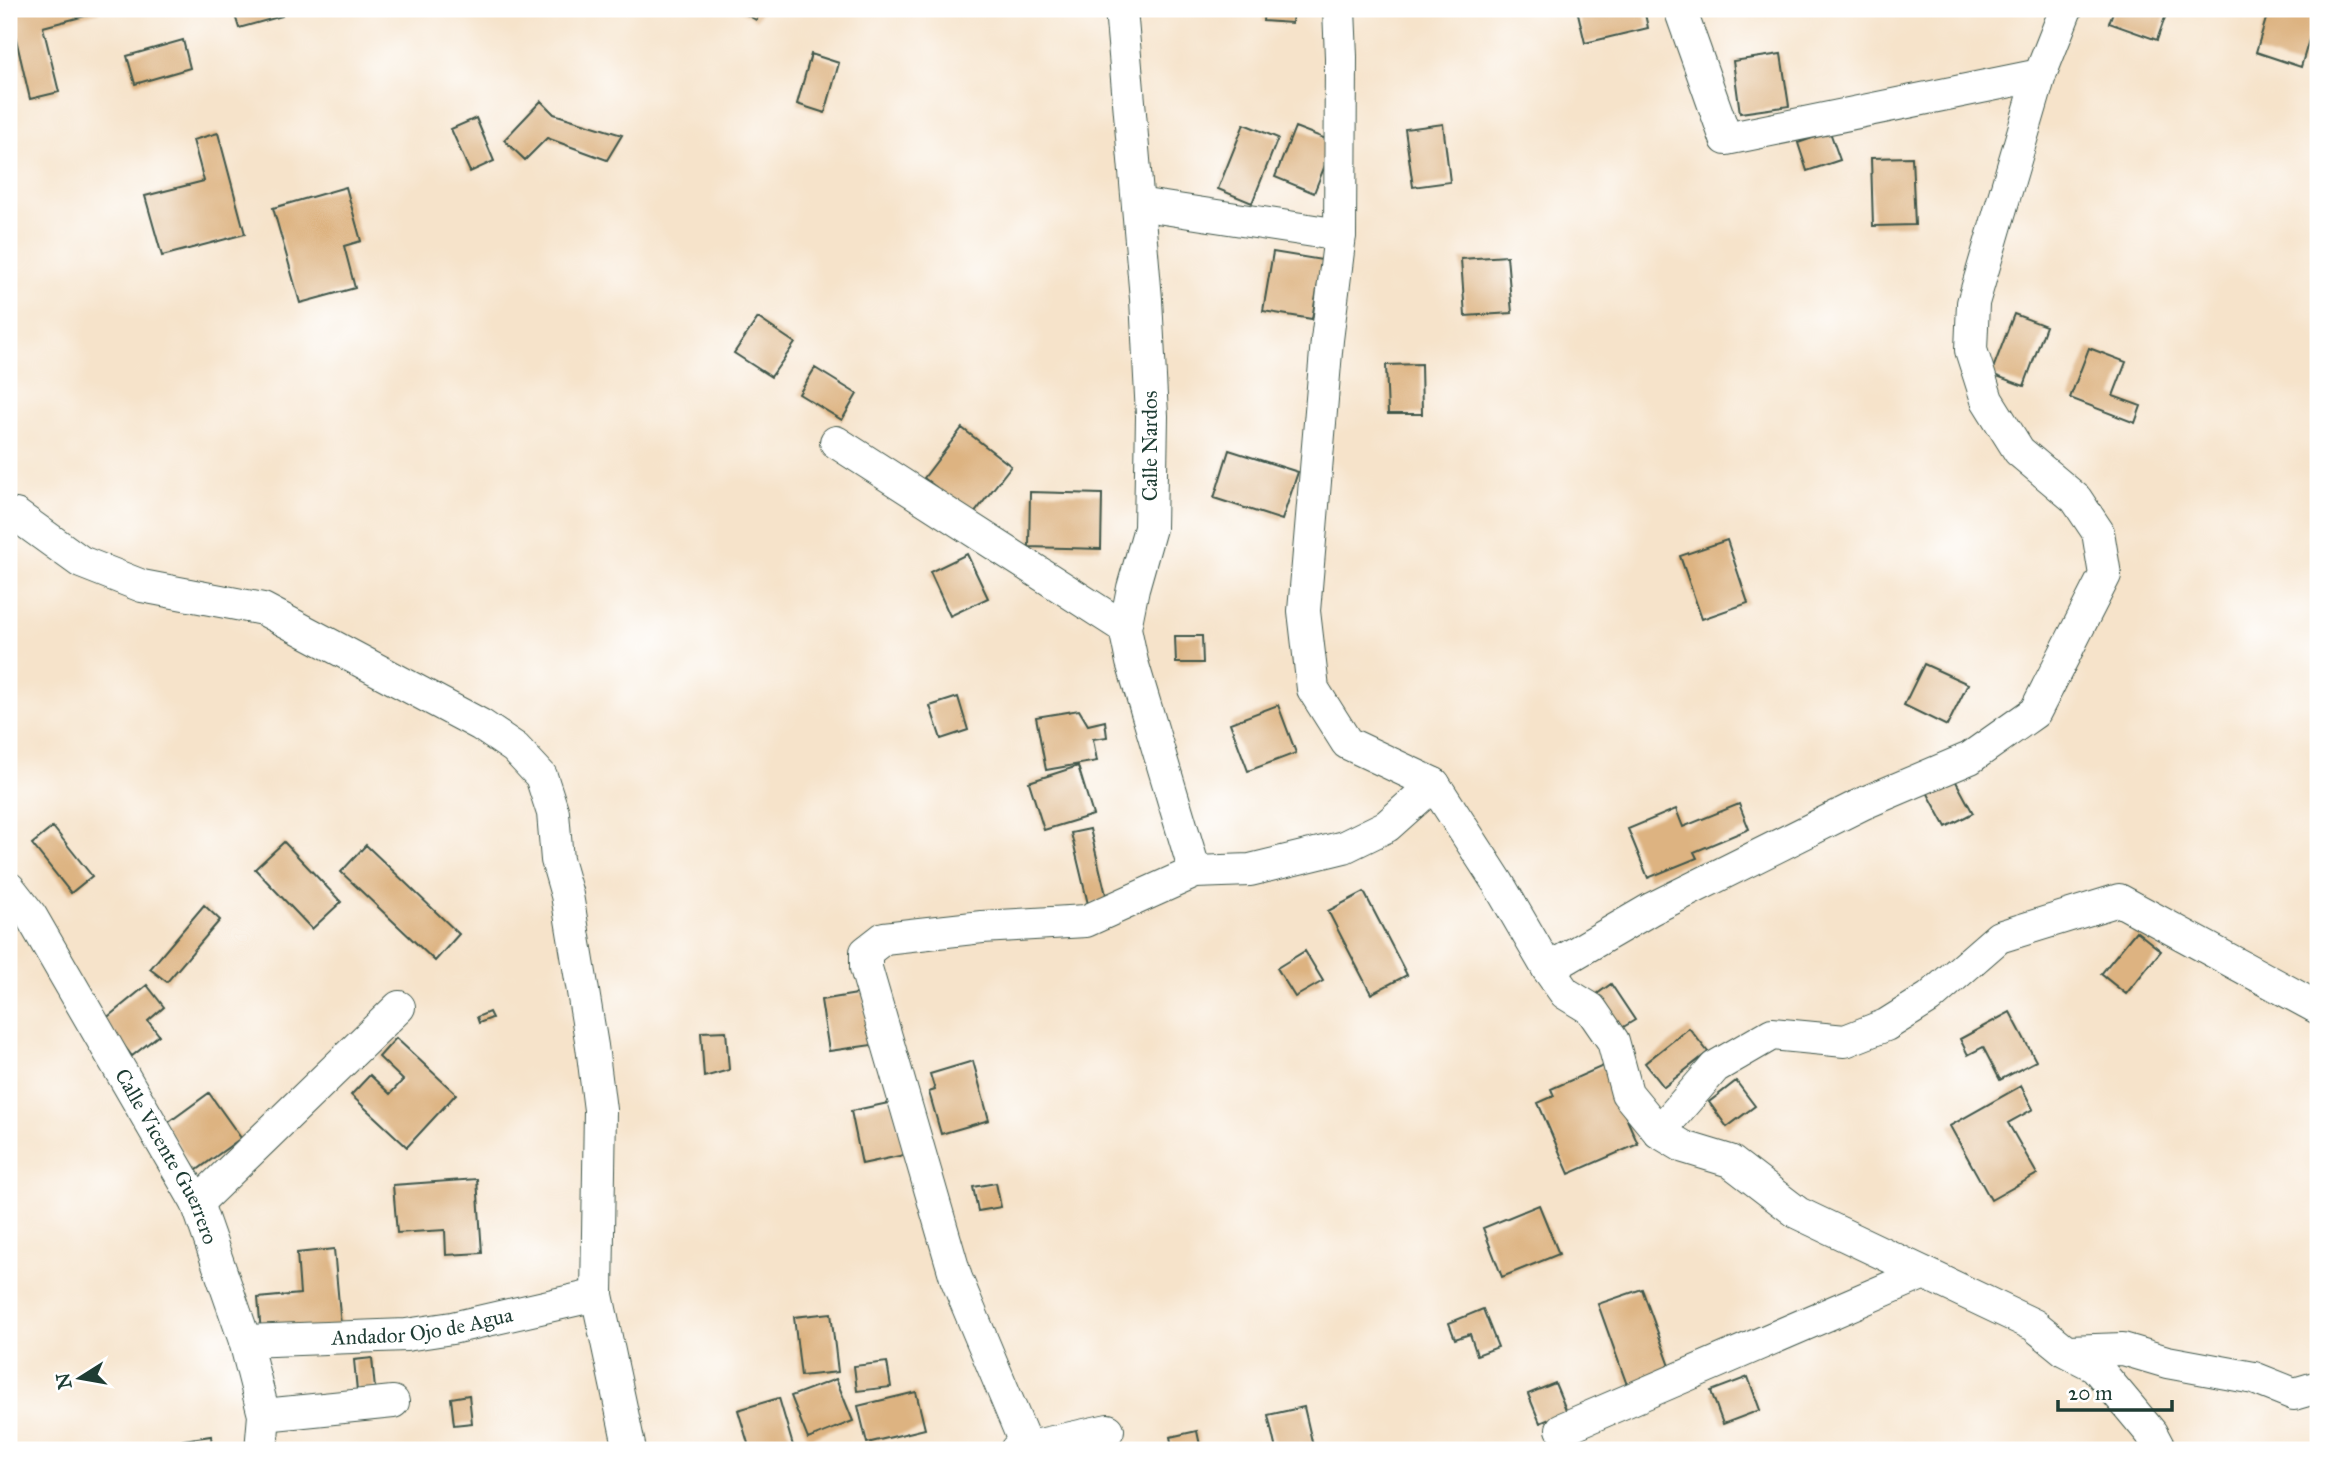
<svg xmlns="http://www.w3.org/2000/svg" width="2327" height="1459" font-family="'IM FELL Great Primer',serif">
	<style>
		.building { fill: #ddb381 }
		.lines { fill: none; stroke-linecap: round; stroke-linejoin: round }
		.street-casing { stroke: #3f564a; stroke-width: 34 }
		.street { stroke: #fff; stroke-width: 32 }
		.labels { text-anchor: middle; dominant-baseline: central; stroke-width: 6; stroke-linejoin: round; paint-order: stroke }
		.street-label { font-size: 21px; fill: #1f3d34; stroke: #fff }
	</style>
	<rect width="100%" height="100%" fill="#fff"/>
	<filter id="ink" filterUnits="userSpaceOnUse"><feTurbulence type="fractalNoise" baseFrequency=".0143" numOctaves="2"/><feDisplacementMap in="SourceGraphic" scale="14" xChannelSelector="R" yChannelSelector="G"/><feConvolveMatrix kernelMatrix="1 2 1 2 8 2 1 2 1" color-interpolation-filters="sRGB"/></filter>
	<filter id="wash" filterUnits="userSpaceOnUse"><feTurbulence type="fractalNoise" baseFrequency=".00686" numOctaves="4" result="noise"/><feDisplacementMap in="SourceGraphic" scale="28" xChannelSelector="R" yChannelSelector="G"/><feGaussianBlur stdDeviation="1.57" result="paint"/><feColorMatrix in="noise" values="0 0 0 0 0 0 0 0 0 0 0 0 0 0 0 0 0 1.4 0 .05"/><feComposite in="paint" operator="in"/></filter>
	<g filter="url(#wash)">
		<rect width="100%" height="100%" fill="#f6e3ca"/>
		<g id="blocks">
			<!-- building -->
			<path class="building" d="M9 9H99L100 12 43 27 59 92 30 99Z
				M233 9H280L282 16 239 28Z
				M737 9H763L756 20Z
				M1264 9H1293L1292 23 1263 21Z
				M1577 9H1644L1648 28 1585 43Z
				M2114 9H2168L2157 40 2109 23Z
				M2269 9H2318L2301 67 2256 52Z
				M183 40 190 68 135 84 127 56Z
				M811 54 839 63 825 113 797 104Z
				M1781 54 1789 106 1740 113 1733 61Z
				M541 101 554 114 622 135 607 160 547 138 525 160 504 140Z
				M476 118 494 161 470 172 451 129Z
				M1244 124 1278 138 1252 203 1218 189Z
				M1443 124 1450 182 1413 187 1405 129Z
				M1295 127 1334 142 1314 193 1275 177Z
				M1830 132 1840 160 1807 171 1798 143Z
				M218 133 245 234 162 256 145 196 204 181 193 140Z
				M1912 157 1915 225 1873 226 1871 158Z
				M346 187 361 241 344 246 355 288 300 303 273 208Z
				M1273 252 1322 260 1312 319 1263 311Z
				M1507 256 1512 313 1465 316 1461 259Z
				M2014 314 2046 326 2024 386 1991 374Z
				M758 318 795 343 771 377 734 353Z
				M2089 348 2126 362 2113 396 2141 406 2135 423 2070 398Z
				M1421 364 1422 414H1388L1386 365Z
				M815 368 857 394 842 420 799 394Z
				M962 428 1011 466 973 515 924 478Z
				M1229 450 1298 472 1282 520 1214 498Z
				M1030 492 1102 494 1101 549 1029 547Z
				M1727 540 1748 603 1702 619 1680 556Z
				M967 554 988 598 950 616 930 572Z
				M1175 636H1202L1203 663H1176Z
				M1924 664 1968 684 1947 726 1904 705Z
				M958 697 968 730 941 739 930 706Z
				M1278 705 1296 753 1248 771 1230 723Z
				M1079 710 1088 725 1105 721 1107 737 1093 739 1097 761 1046 770 1036 717Z
				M1078 766 1093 815 1044 830 1029 782Z
				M1954 778 1973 813 1946 827 1927 792Z
				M1739 804 1749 829 1694 852 1697 858 1648 878 1628 829 1676 809 1683 827Z
				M53 827 92 876 71 893 32 844Z
				M1090 829 1107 899 1088 904 1071 833Z
				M284 842 341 902 312 929 255 869Z
				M366 845 459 934 435 961 341 872Z
				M1364 892 1407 975 1371 994 1328 911Z
				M204 905 220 920 167 982 150 969Z
				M2136 931 2161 951 2126 994 2101 974Z
				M1305 951 1323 981 1295 997 1277 968Z
				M1611 984 1635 1020 1620 1029 1597 994Z
				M147 985 164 1007 148 1021 159 1035 132 1056 104 1020Z
				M863 993 872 1045 829 1051 821 1000Z
				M489 1012 492 1018 479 1023 477 1017Z
				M2010 1012 2036 1061 2000 1080 1983 1047 1968 1055 1960 1039Z
				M1689 1028 1708 1052 1664 1087 1645 1063Z
				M726 1031 729 1070 704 1077 701 1032Z
				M396 1038 456 1094 407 1147 351 1095 370 1075 390 1094 403 1080 379 1057Z
				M973 1061 989 1120 941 1134 929 1092 935 1090 930 1074Z
				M1603 1066 1638 1144 1569 1174 1538 1103 1554 1096 1551 1089Z
				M1736 1081 1755 1106 1727 1127 1709 1102Z
				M2021 1086 2033 1109 2008 1123 2037 1174 1991 1200 1950 1126Z
				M209 1093 241 1138 197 1170 165 1125Z
				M893 1102 904 1155 862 1164 851 1111Z
				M477 1179 482 1253 446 1255 445 1230 397 1233 393 1185Z
				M996 1183 1001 1207 978 1211 973 1187Z
				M1539 1205 1559 1254 1502 1277 1483 1228Z
				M334 1249 341 1326 261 1333 258 1298 300 1294 297 1253Z
				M1642 1289 1671 1369 1627 1385 1598 1304Z
				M1483 1309 1498 1347 1477 1355 1470 1334 1455 1339 1449 1323Z
				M831 1313 838 1372 801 1376 794 1317Z
				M372 1358 375 1389 357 1391 354 1360Z
				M887 1362 891 1387 857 1391 854 1366Z
				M1748 1377 1760 1410 1723 1424 1711 1391Z
				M836 1379 853 1421 808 1439 791 1396Z
				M1555 1383 1567 1412 1540 1423 1528 1394Z
				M916 1392 925 1429 867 1443 858 1406Z
				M469 1395 472 1423 454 1425 451 1398Z
				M779 1398 794 1449 750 1450 738 1410Z
				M1304 1407 1314 1450H1276L1268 1415Z
				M1197 1431 1201 1450H1173L1170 1437Z
				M211 1436 213 1450H185L183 1440Z"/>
		</g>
	</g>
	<g filter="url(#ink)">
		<use href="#blocks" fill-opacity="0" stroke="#3f564a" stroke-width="2"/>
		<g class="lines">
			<!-- street casing -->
			<g class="street-casing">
				<g id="street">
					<path d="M1121 9 1146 299 1152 416 1150 528 1133 588 1125 628 1132 662 1195 872"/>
					<path d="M1339 9 1341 57 1340 235 1327 340 1304 611 1313 689 1347 743 1434 784 1498 883 1548 969 1565 993 1591 1009 1613 1041 1627 1093 1659 1132 1684 1147 1730 1161 1798 1213 2034 1325 2066 1351 2095 1366 2151 1433 2160 1450"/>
					<path d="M1680 9 1726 139 2040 75"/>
					<path d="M1138 204 1340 235"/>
					<path d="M836 442 1125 628"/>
					<path d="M9 514 16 515 81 562 142 586 263 609 481 725 515 748 541 776 553 813 557 860 567 895 592 1046 600 1110 597 1295 630 1450"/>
					<path id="s1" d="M9 888 31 916 197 1203 245 1341 264 1415 261 1450"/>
					<path d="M1548 969 1651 909 1864 803 1970 758 2035 712 2105 575 2098 532 2076 499 2019 451 1987 400 1971 350 1973 303 2040 75 2066 9"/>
					<path d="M1659 1132 1715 1067 1772 1034 1845 1041 1886 1025 1929 998 1999 937 2119 900 2318 1008"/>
					<path d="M197 1203 399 1007"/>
					<path id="s2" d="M245 1341 406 1335 452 1328 597 1295"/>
					<path d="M2068 1351 2123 1349 2167 1362 2254 1378 2294 1394 2318 1387"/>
					<path d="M264 1415 393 1402"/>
					<path d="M1562 1429 1924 1273"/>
					<path d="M1016 1450 1108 1430"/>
					<path d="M1028 1450 956 1278 866 968V952L884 938 982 927 1086 921 1195 872 1250 870 1344 847 1387 826 1434 784"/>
				</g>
			</g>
			<!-- street -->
			<use href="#street" class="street"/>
		</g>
	</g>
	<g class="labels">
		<!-- street labels -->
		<g class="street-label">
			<text transform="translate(1150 446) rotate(-90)">Calle Nardos</text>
			<text stroke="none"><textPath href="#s1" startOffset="312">Calle Vicente Guerrero</textPath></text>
			<text stroke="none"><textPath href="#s2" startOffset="178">Andador Ojo de Agua</textPath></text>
		</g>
	</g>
	<!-- margin -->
	<rect width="2327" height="1459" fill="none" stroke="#fff" stroke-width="35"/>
	<!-- north arrow -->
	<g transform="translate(80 1378) rotate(259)" stroke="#ffffff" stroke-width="5" paint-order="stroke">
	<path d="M0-5L12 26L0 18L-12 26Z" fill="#1f3d34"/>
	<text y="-10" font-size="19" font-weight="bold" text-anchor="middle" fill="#1f3d34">N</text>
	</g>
	<!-- scale -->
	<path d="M2058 1400v10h114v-10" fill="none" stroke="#1f3d34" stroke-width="3.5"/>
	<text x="2068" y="1400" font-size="21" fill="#1f3d34" stroke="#ffffff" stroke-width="5" paint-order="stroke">20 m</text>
</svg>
